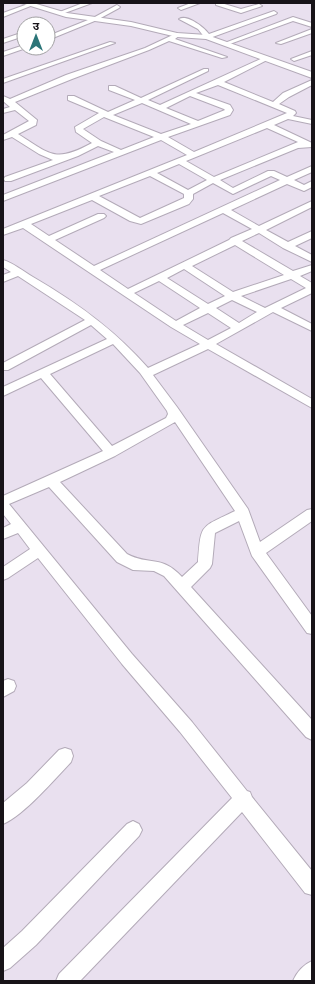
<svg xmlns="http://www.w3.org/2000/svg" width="315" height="984" font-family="Jost,'Noto Sans Devanagari',sans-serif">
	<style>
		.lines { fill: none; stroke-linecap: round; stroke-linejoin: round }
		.minor-casing { stroke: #b3aab8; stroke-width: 2 }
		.tertiary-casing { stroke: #b3aab8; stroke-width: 2 }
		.minor { fill: #fff; fill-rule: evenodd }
		.tertiary { fill: #fff; fill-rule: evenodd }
	</style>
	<rect width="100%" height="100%" fill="#e9e0ef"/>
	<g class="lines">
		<!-- minor casing -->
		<g class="minor-casing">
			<path id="minor" d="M83 3H92L62 14 57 13Z
				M191 3H200L181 10 178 8Z
				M216 3H221L241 9 259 4 262 6 241 13 216 5Z
				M28 4 33 5 3 17V13Z
				M117 5 120 7 119 8 97 20 48 40V36L93 18Z
				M274 11 277 13 276 14 207 39 205 38 198 29 179 19C187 14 204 27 209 34Z
				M293 17 312 23V27L293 21 227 45 222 44Z
				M312 29V33L281 44 276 43Z
				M24 32V36L3 43V39Z
				M177 33 180 35 175 39 227 57 222 58 169 41 149 50 72 79 15 102 37 120 36 125 18 134C51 155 55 163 92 143L76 132 75 127 99 113 68 100V96H74L108 112 135 100 109 90V86H115L141 98 204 69H208V71L148 100 160 105 265 57 267 58V60L224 82 273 102 283 93 312 80V85L289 97 279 104 295 111 296 113 293 116 312 120V124L288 119 274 125 312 143V147L298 148 220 180 233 188 268 171H274L287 177 312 166V172L294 180 304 185 312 181V187L304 191 287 184 231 210 259 226 312 201V207L266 230 288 242 312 231V238L295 246 312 255V262L283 248 259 233 242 241 293 271 312 265V271L300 276 312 283V293L281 308 312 324V331L273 312 216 344 312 399V408L208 349 153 375 177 407 248 509 260 542 307 510 312 509V521L266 553 312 616V634L307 633 252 556 239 521 215 533 212 564 210 568 191 587 312 720V740L306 737 164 576 154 571 133 570 117 562 49 487 9 504 132 654 192 722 247 791 250 792 252 797 312 871V895L305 893 242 812 80 981H56L59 974 232 798 180 732 122 664 38 558 8 578 3 580V567L30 549 18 533 3 539V528L11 524 3 514V496L103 451 41 378 3 396V387L107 339 91 325 8 370H3V363L85 320 18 276 3 282V275L11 272 3 267V260C13 263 23 271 33 277 76 302 115 330 148 368L200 344 171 327 23 228 3 235V229L187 155 161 140 3 201V195L114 152 98 146 78 156 11 181H5L4 179 5 177 53 160 39 154 12 137 3 140V135L29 121 15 110 3 113V109L10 107 3 101V96L10 99 66 75 145 48ZM218 85 287 113 194 152 168 137 230 115 233 110 230 105 196 93ZM190 96 224 109 225 110 198 121 166 108ZM142 103 191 124 161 134 113 115ZM104 117 154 137 121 150 101 141 83 129ZM267 128 298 142 214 177 186 161ZM179 164 207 180 188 190 157 173ZM150 176 184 194V198L140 218 99 196ZM271 176 280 180 94 266 55 240 104 218 106 216 104 214H98L49 236 31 224 92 200 130 221 141 224 189 204 193 199V194L213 183 233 194ZM223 213 252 229 231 238 229 240 128 289 100 270ZM235 245 284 275 233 292 192 266ZM184 269 225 296 208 304 167 278ZM291 279 306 288 265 308 241 296ZM159 281 200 308 176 321 134 293ZM232 300 257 312 239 323 216 308ZM208 313 231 328 208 340 183 325ZM113 344 140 373 167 411 168 414 166 418 112 446 50 374ZM175 422 235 511C200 528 201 523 198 562L182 577C161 554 149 566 127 554L60 482 115 456Z
				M110 42 115 43 3 83V79Z
				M24 45V48H26L3 56V52Z
				M312 51V55L294 61 291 59Z
				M8 679 14 681 16 686 14 691 3 697V681Z
				M65 748 71 750 73 756 71 762C55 779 24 815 3 824V803L27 783 59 750Z
				M133 821 139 824 142 830 139 836 36 945 10 968 3 971V948L22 931 127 824Z
				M312 961V981H293C297 972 303 965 312 961Z"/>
		</g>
		<!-- tertiary casing -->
		<g class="tertiary-casing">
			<path id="tertiary" d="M21 3H33L67 13 131 22 177 33 207 35 312 72V78L206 39 177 37 131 26 66 17Z"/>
		</g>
		<!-- minor -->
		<use href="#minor" class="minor"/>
		<!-- tertiary -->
		<use href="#tertiary" class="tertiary"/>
	</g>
	<!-- border -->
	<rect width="315" height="984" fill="none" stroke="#171318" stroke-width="8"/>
	<!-- north arrow -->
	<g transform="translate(36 36)"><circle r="19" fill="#ffffff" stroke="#a2a1a3"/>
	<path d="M0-3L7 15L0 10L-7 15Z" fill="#2b7578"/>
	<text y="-6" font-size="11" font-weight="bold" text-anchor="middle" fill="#171318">उ</text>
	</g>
</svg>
